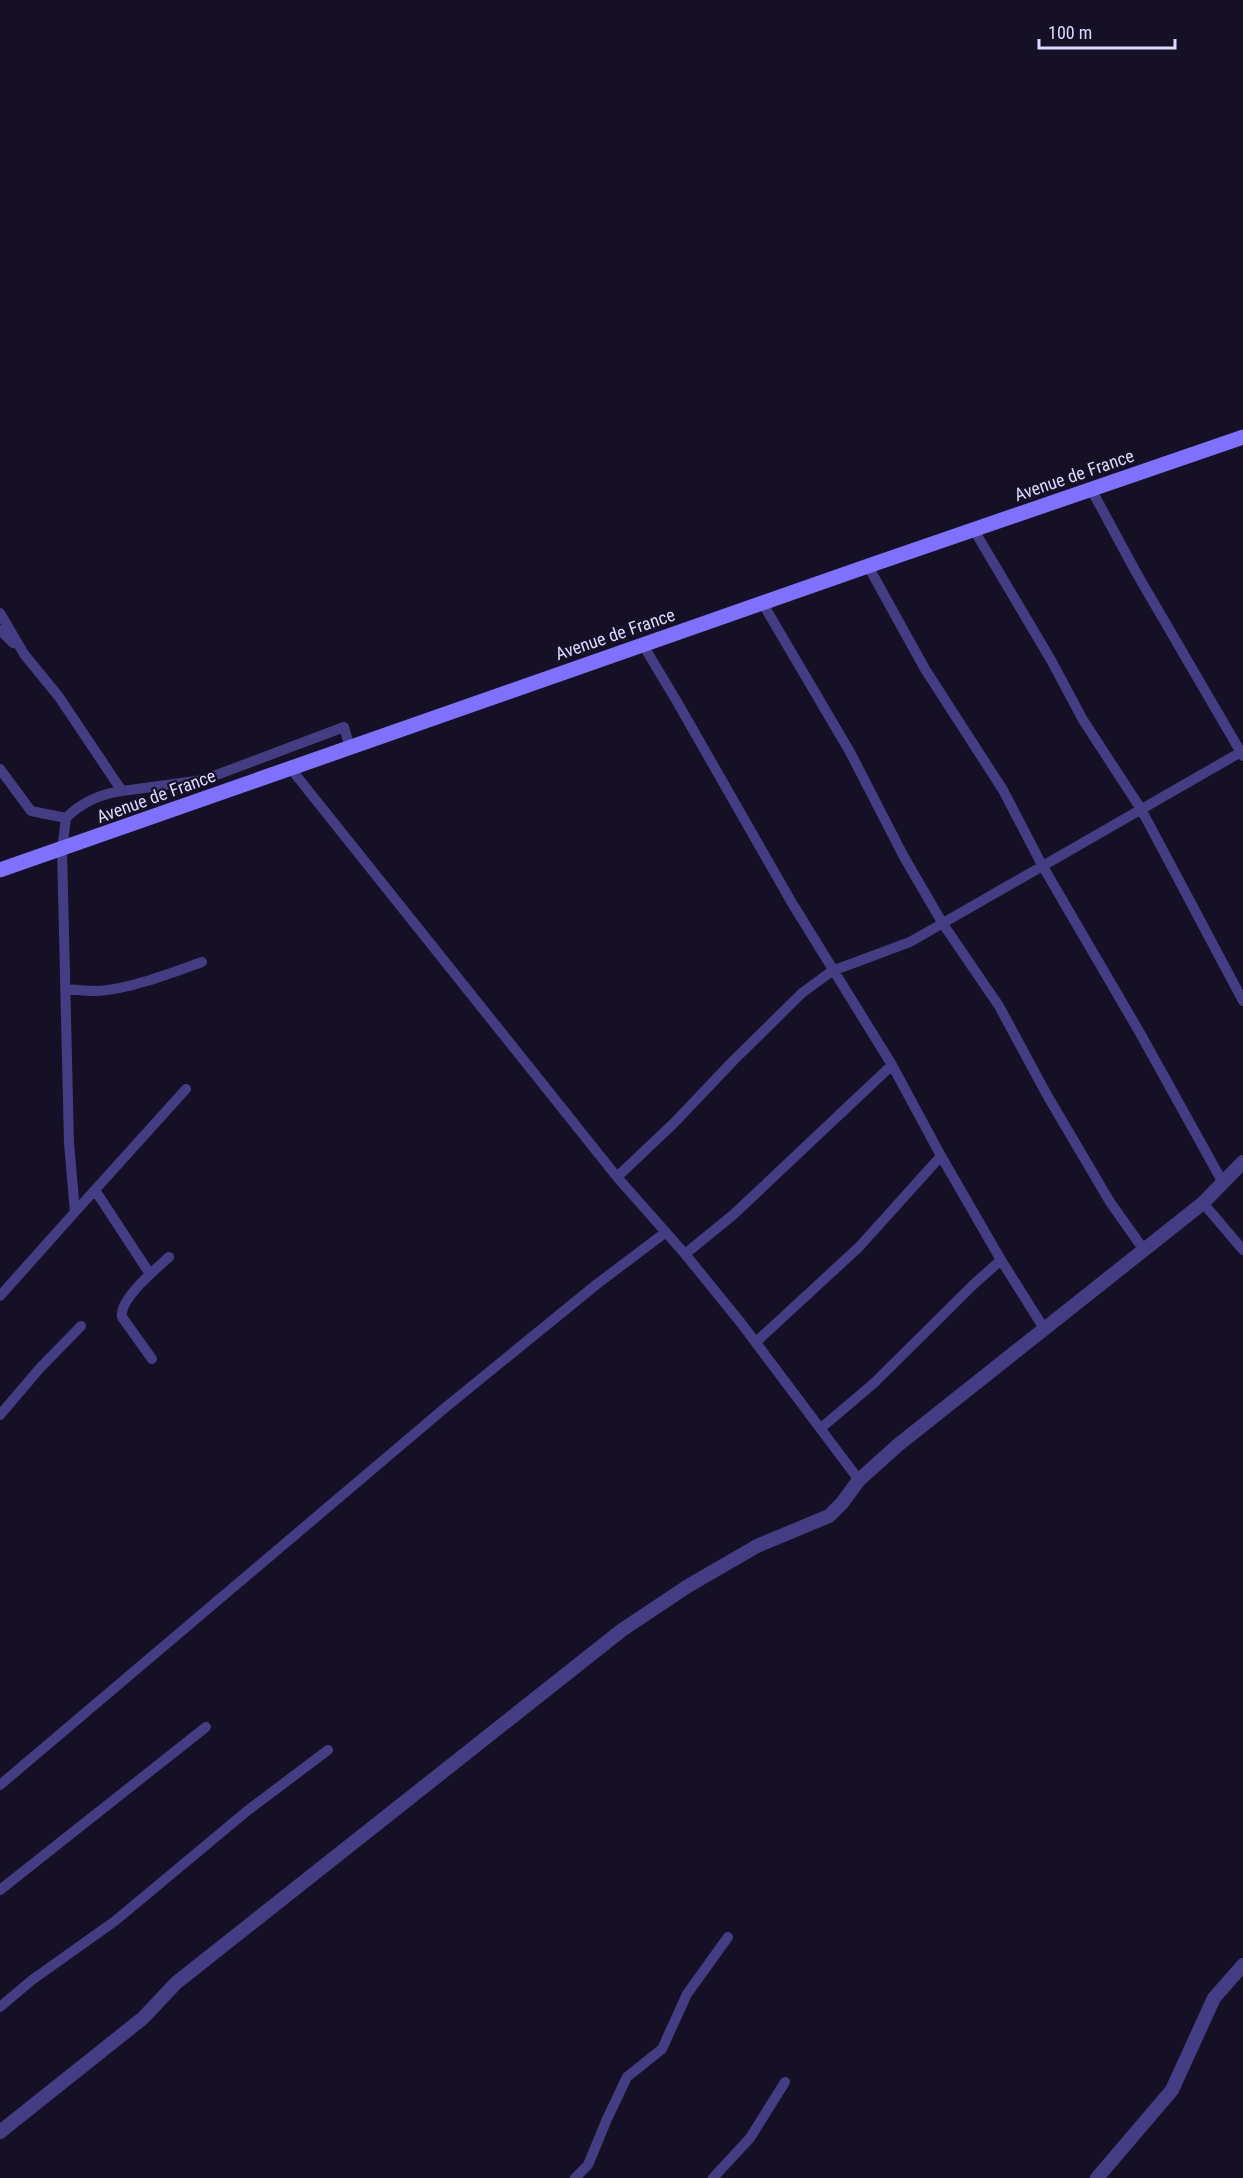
<svg xmlns="http://www.w3.org/2000/svg" width="1243" height="2178" font-family="'Roboto Condensed',sans-serif">
	<style>
		.lines { fill: none; stroke-linecap: round; stroke-linejoin: round }
		.minor { stroke: #453d84; stroke-width: 10 }
		.tertiary { stroke: #453d84; stroke-width: 14 }
		.secondary { stroke: #7f71fb; stroke-width: 15 }
		.labels { text-anchor: middle; dominant-baseline: central; stroke-width: 4.5; stroke-linejoin: round; paint-order: stroke }
		.street-label { font-size: 18px; fill: #ded7fe; stroke: #161027 }
	</style>
	<rect width="100%" height="100%" fill="#161027"/>
	<g class="lines">
		<!-- minor -->
		<path class="minor" d="M1091 489 1137 574 1243 756
			M974 530 1051 660 1083 720 1141 809 1243 1001
			M868 566 925 669 1003 790 1042 865 1140 1033 1222 1181
			M763 604 850 752 904 857 943 924 999 1006 1047 1095 1110 1202 1144 1250
			M0 613 24 654 59 697 122 791 203 780 344 727 350 748
			M0 630 13 643
			M643 645 676 700 792 903 892 1065 941 1156 1001 1260 1045 1330
			M0 769 31 811 66 818
			M291 769 617 1177 685 1254 741 1323 859 1480
			M66 989C76 990 88 991 98 991 130 989 172 973 202 962
			M617 1177 674 1123 732 1062 802 993 832 971 910 942 1241 752
			M95 1190 150 1274
			M1203 1203 1243 1250
			M75 1212 186 1089
			M685 1254 733 1215 892 1065
			M0 1296 75 1212 69 1143 62 850 66 818C81 803 100 794 122 791
			M756 1342 859 1247 941 1156
			M152 1359 122 1317C119 1299 156 1269 169 1257
			M0 1415 40 1368 81 1326
			M821 1428 873 1384 974 1284 1001 1260
			M0 1785 446 1407 597 1284 666 1232
			M0 1890 206 1727
			M0 2007 32 1980 115 1921 247 1811 328 1750
			M575 2178 588 2165 607 2119 627 2077 662 2049 687 1994 728 1937
			M713 2178 750 2138 785 2082"/>
		<!-- tertiary -->
		<path class="tertiary" d="M0 2132 143 2018 176 1983 622 1630 688 1586 757 1546 829 1516 842 1503 859 1480 898 1445 1203 1203 1243 1162
			M1097 2178 1172 2090 1214 1998 1243 1965"/>
		<!-- secondary -->
		<path class="secondary" d="M0 870 868 566 1243 437"/>
	</g>
	<g class="labels">
		<!-- street labels -->
		<g class="street-label">
			<text transform="translate(1074 475) rotate(-19)">Avenue de France</text>
			<text transform="translate(615 634) rotate(-19)">Avenue de France</text>
			<text transform="translate(156 796) rotate(-20)">Avenue de France</text>
		</g>
	</g>
	<!-- scale -->
	<path d="M1039 39v9h136v-9" fill="none" stroke="#ded7fe" stroke-width="3"/>
	<text x="1048" y="39" font-size="18" fill="#ded7fe" stroke="#161027" stroke-width="4.5" paint-order="stroke">100 m</text>
</svg>
